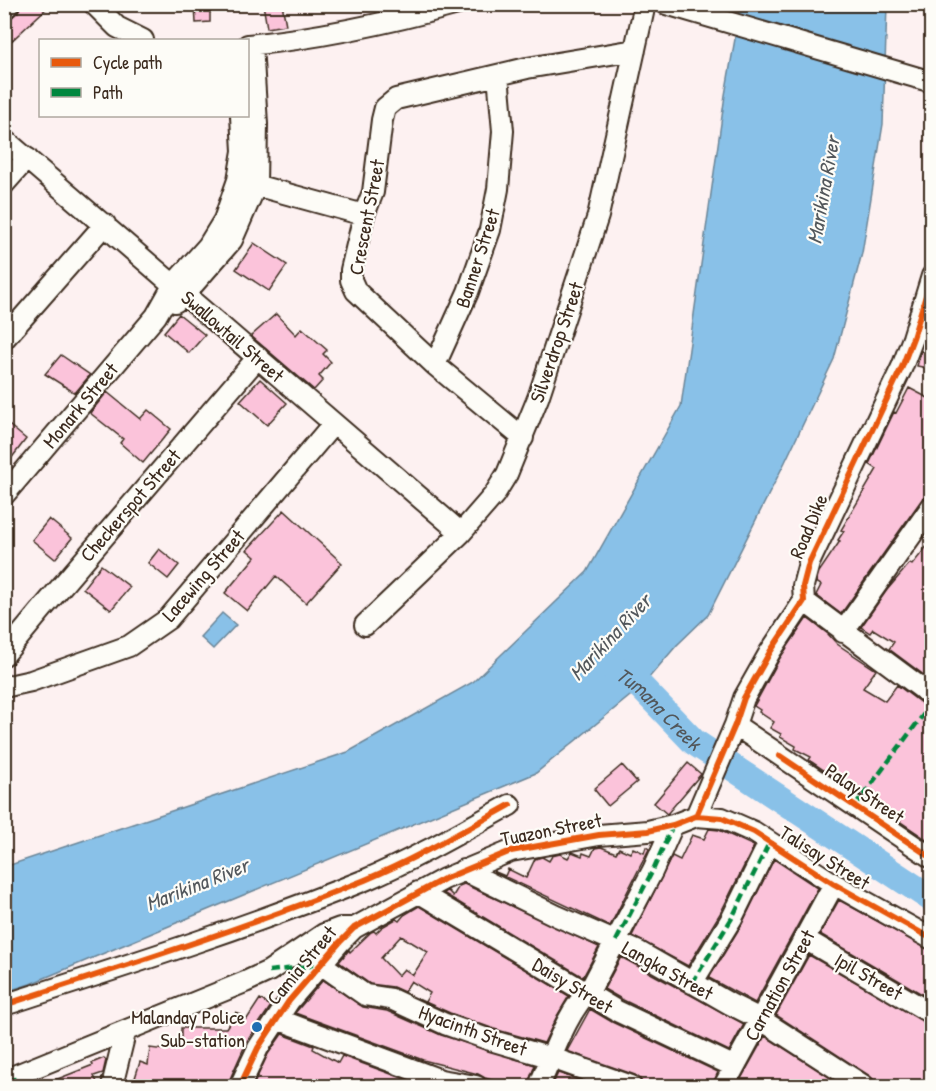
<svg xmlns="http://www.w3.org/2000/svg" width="936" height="1091" font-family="'Patrick Hand',sans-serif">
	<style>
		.water { fill: #89c1e8; stroke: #6a8597; stroke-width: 1.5 }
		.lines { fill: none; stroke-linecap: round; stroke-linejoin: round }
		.river { stroke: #89c1e8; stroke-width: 27 }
		.building { fill: #fbc3da; stroke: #3b2a1e; stroke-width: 1.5; fill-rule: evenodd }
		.minor-casing { stroke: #3b2a1e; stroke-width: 24 }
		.minor { stroke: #fdfcf7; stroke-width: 20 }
		.quiet { stroke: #00873e; stroke-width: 4.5; stroke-dasharray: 9 4.5; stroke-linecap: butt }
		.cycleway-casing { stroke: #fdfcf7; stroke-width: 10 }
		.cycleway { stroke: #e8590c; stroke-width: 6 }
		.poi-dot { fill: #1f6fb2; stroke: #fdfcf7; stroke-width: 2 }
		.labels { text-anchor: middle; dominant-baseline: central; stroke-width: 4.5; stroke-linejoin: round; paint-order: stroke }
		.street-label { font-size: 20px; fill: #3b2a1e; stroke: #fdfcf7 }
		.poi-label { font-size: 20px; fill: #3b2a1e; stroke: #fdfcf7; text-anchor: end }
		.water-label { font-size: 21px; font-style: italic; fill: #52575b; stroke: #fdfcf7 }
	</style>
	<rect width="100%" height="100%" fill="#fdf1f1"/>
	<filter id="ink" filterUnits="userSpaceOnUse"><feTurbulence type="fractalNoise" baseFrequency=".0167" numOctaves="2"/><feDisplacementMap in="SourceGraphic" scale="12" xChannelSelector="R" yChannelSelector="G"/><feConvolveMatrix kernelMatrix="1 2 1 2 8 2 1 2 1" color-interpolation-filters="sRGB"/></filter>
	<g filter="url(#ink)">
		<!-- water -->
		<path class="water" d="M739 5H887L883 124 862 253 834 359 785 462 708 615 677 645 641 687 536 773 30 984 5 992 4 867 348 752 473 682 587 572 681 406 725 95 735 39Z
			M222 613 236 625 213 649 200 637Z"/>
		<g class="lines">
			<!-- river -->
			<path class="river" id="s1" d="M611 666 641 687 694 742 932 899"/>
		</g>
		<!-- building -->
		<path class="building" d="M21 4H51L4 48V21L12 17 18 12Z
			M263 4H282L286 25 267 28Z
			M210 5V22L196 23 195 6Z
			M254 243 287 265 269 291 236 269Z
			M179 314 205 335 189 353 164 332Z
			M276 314 296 335 302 328 327 350 323 354 331 362 319 376 323 380 314 390 251 336Z
			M921 351 932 353V369L917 366Z
			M61 355 90 375 75 393 45 374Z
			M260 379 287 403 267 425 240 401Z
			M909 388 932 400V494L922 499 841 614 816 595 821 585 816 582 819 572 840 541 838 540 844 531 841 530 877 469 869 464 894 412 896 413Z
			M107 392 140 419 148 410 171 429 143 463 120 443 123 439 90 413Z
			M4 421 26 439 4 468Z
			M284 510 342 563 306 603 276 576 247 611 225 593 255 557 247 550Z
			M49 519 72 538 55 559 32 540Z
			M932 540V681L889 649 894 642 873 629 870 633 861 627 887 590 910 563 912 565Z
			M159 549 179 565 168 579 148 563Z
			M101 565 130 587 111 610 83 588Z
			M807 618 828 634 837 644 876 670 863 688 885 701 897 685 925 706 932 708V831L926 839 809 760 811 757 795 749 796 746 780 737 781 734 770 728 774 722 759 712 760 710 754 706 780 658Z
			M688 763 701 774 667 814 654 803Z
			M622 765 637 782 608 806 594 789Z
			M709 829 719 830 754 846 721 912 688 966 632 936 672 856 680 860 692 835 704 839Z
			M601 847 616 853 619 848 630 853 633 848 644 853 646 847 649 849 610 926 493 871 505 876 508 869 526 878 535 859 542 857 549 861 552 856 560 854 568 858 572 852 582 856 583 853 591 856 595 848Z
			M774 859 818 888 755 1003 709 978 742 924Z
			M464 884 599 947 583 977 443 893 448 891 453 896 459 886Z
			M839 900 932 951V1000L820 934Z
			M419 906 569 996 557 1016 544 1043 494 1029 450 1013 425 1002 430 993 411 981 404 992 393 987 370 984 339 962 349 950 350 952 371 932 374 931 376 933 382 927 396 919 399 921 404 915ZM401 936 428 952 413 975 404 969 398 976 381 958Z
			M809 955 932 1026V1086H876L875 1081 870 1076 776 1015Z
			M621 957 744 1024 729 1051 623 1000 604 989Z
			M323 980 363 1007 387 1011 441 1035 535 1065 527 1086H511L485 1078 478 1074 423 1060 295 1013Z
			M260 999 271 1006 247 1041 229 1081 225 1080 222 1086H213L204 1083 203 1086H171L154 1082 153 1084 135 1078 140 1062 148 1065 150 1048 165 1050 166 1044H181V1028H226L236 1012 247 1019Z
			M590 1009 612 1022 718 1072 712 1086H643L640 1079 635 1075 567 1051Z
			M282 1034 314 1046 313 1049 338 1063 342 1056 424 1086H253L268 1054Z
			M765 1036 843 1086H737Z
			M104 1058 106 1060 103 1073 94 1076 99 1086H40L93 1065 92 1063Z
			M558 1073 596 1086H552Z"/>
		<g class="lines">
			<!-- minor casing -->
			<g class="minor-casing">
				<path id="minor" d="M94 4 117 27 143 40
					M666 4 932 82
					M4 9 9 4
					M248 45C319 38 389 23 458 4
					M4 139 461 533
					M244 182 364 215
					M4 184 27 158
					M175 302 184 295 232 240 256 185 257 124 252 45
					M4 339 105 224
					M435 365 468 292 490 230 498 189 503 131 498 75
					M523 438 435 365 356 291 351 280V270L364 215 373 192 382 120 385 108 396 99 527 68 635 50
					M4 495 156 316 174 284 208 246 224 220 238 180 243 151 241 116
					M804 601 932 696
					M365 625 461 533 494 495 507 474 538 398 598 216 645 4
					M843 632 932 506
					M4 655 43 608 258 357
					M4 687 31 681 129 646 168 619 333 424
					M735 725 932 858
					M696 816 735 725 744 698 770 652 804 601 803 586 809 563 902 367 913 338 932 276
					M463 870 557 916 639 952 730 1004 760 1019 864 1086
					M418 892 617 1011 733 1066
					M805 939 932 1014
					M321 964 365 995 391 999 445 1024 490 1040 552 1058 631 1086
					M692 983 732 918 769 843
					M4 1005C125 966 248 927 365 880 415 859 463 831 510 805
					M277 1019 441 1080 476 1086
					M4 1080 245 982 269 971 324 934 340 928H354
					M112 1086 125 1033
					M240 1086 258 1048 289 1001 340 942 354 928 444 879 511 851 599 835 648 831 673 825 696 816 722 818 754 832 834 884 932 939
					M539 1086C554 1053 565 1015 591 988L653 870 673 825
					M724 1086 834 884"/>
			</g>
			<!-- minor -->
			<use href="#minor" class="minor"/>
			<!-- quiet -->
			<path class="quiet" d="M855 806 932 703
				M616 941 653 870 673 825
				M269 971 320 965
				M692 983 732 918 769 843
				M13 1077 14 1086"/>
			<!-- cycleway casing -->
			<g class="cycleway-casing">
				<path id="cycleway" d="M780 756 932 858
					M696 816 735 725 744 698 770 652 804 601 803 586 809 563 902 367 913 338 932 276
					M4 1005C125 966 248 927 365 880 415 859 463 831 510 805
					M240 1086 258 1048 289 1001 340 942 354 928 444 879 511 851 599 835 648 831 673 825 696 816 722 818 754 832 834 884 932 939"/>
			</g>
			<!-- cycleway -->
			<use href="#cycleway" class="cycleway"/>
		</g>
	</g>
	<!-- markers -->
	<circle class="poi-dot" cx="257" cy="1027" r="6"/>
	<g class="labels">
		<!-- street labels -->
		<g class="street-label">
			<text transform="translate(366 217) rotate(-79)">Crescent Street</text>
			<text transform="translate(477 258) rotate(-72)">Banner Street</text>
			<text transform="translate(233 336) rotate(41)">Swallowtail Street</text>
			<text transform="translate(556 342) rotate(-71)">Silverdrop Street</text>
			<text transform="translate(80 405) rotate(-50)">Monark Street</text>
			<text transform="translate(130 505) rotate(-49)">Checkerspot Street</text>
			<text transform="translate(808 526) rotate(-67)">Road Dike</text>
			<text transform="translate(203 575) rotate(-49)">Lacewing Street</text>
			<text transform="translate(865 793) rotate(34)">Palay Street</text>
			<text transform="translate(551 829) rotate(-11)">Tuazon Street</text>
			<text transform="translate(825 857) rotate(32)">Talisay Street</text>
			<text transform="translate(301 965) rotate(-50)">Camia Street</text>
			<text transform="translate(668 970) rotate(29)">Langka Street</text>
			<text transform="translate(869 976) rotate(30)">Ipil Street</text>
			<text transform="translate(573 985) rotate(31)">Daisy Street</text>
			<text transform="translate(779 985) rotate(-61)">Carnation Street</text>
			<text transform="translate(473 1030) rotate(20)">Hyacinth Street</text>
		</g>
		<!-- poi labels -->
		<g class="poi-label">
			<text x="245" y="1016">Malanday Police<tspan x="245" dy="23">Sub-station</tspan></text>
		</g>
		<!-- water labels -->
		<g class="water-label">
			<text transform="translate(823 190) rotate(-80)">Marikina River</text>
			<text transform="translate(610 637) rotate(-47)">Marikina River</text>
			<text stroke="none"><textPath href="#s1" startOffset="64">Tumana Creek</textPath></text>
			<text transform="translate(197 884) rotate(-22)">Marikina River</text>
		</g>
	</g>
	<!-- margin -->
	<rect width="936" height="1091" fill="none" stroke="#fdfcf7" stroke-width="24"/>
	<rect x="12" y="12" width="912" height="1067" fill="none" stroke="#3b2a1e" stroke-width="2" filter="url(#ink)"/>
	<!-- legend -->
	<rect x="39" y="39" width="210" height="78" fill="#fdfcf7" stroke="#afa8a0" stroke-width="1.5"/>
	<rect x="51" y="58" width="30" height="9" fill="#e8590c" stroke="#afa8a0" stroke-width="1.5"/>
	<text x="93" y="69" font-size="18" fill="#3b2a1e">Cycle path</text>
	<rect x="51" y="88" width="30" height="9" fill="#00873e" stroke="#afa8a0" stroke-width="1.5"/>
	<text x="93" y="99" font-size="18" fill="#3b2a1e">Path</text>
</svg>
